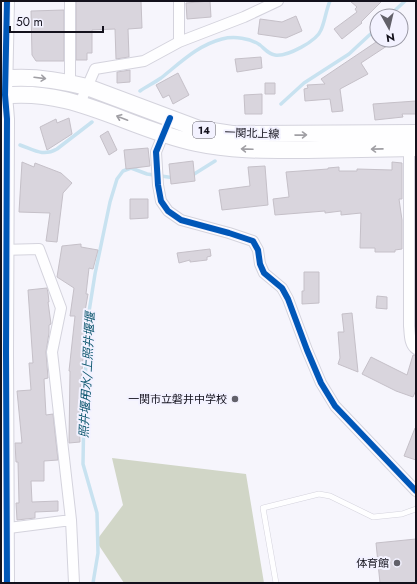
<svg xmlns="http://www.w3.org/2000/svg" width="417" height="584" font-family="Jost,'Noto Sans JP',sans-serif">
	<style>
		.forest { fill: #d1d6c7 }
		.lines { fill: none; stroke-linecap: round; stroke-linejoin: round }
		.stream { stroke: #c8e2f0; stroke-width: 3.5 }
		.building { fill: #d9d5dd; stroke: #c5c0c8 }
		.lane-casing { stroke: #d4d3dd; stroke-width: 6 }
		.street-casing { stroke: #d4d3dd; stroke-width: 12 }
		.secondary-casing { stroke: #d4d3dd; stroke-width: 16 }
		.primary-casing { stroke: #d4d3dd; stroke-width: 18 }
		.lane { stroke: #fefeff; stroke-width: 5 }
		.street { stroke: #fefeff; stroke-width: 10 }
		.secondary { stroke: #fefeff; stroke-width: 14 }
		.primary { stroke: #fefeff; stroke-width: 16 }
		.cycleway-casing { stroke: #f3f2ff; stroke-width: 8 }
		.cycleway { stroke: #0057b8; stroke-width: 6 }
		.oneway { stroke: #a09fa4 }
		.poi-dot { fill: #62616a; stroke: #f3f2ff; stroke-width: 1.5 }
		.labels { text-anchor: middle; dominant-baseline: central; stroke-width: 4; stroke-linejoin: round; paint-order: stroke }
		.shield { fill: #f3f2ff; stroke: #565460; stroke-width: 1 }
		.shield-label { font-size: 10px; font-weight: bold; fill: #13111c }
		.street-label { font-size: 11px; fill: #13111c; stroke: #f3f2ff }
		.poi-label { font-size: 11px; fill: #13111c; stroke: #f3f2ff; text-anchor: end }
		.water-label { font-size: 12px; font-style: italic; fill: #0f5870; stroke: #f3f2ff }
	</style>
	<rect width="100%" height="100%" fill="#f6f5fc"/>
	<!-- forest -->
	<path class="forest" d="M112 458 246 474 264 583H124L96 541 123 505Z"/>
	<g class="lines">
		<!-- stream -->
		<path class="stream" d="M389 16 405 1
			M140 91C147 86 154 83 161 78 180 63 198 45 222 39 234 36 250 38 260 45 265 49 268 54 275 55 287 57 317 41 321 30 325 21 326 10 330 1
			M281 104 304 83 349 54 377 28
			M20 145C34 150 43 157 57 149L92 122
			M191 176 215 161
			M93 583 98 553 97 513 83 464 84 405 88 318 95 274 110 202 117 179 123 171 131 168 147 174 175 178"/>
	</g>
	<!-- building -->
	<path class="building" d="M76 1H141L142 28 128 29 129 57 116 59 115 29 92 30V53H87V60H76Z
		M210 1 211 17 187 19 186 3Z
		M350 1H382L361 22 362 23 342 39 334 29 357 12 355 9 357 7Z
		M64 10V61H36L32 55 31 11Z
		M296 16 302 31 286 38 258 34 260 19 282 22Z
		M379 40H396L361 63 368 74 340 89 343 111 332 112 330 99 305 101 304 89 308 88 307 85 325 84 321 79Z
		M261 57 262 68 237 72 235 59Z
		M130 70V82L117 83V72Z
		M178 73 189 95 173 104 169 95 163 98 156 85Z
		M265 83H275V94H265Z
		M262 94V114H245L244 95Z
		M416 101V114H402L403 117 375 120 373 104Z
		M69 118 72 134 47 150 40 127 56 119 57 123Z
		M108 131 117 150 109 155 100 136Z
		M148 148 150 166 126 169 124 150Z
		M193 161 195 181 171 184 169 164Z
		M22 162 34 167 35 163 61 173 72 183 63 193 57 242 46 241 50 213 19 212Z
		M392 162 402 163V199H399L402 220V249L395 250V252H375V248H360L361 213 341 215V211L325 213V211L275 215 273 199 289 197 286 172 328 169V168L339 167V171H357V169L392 170Z
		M265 166 268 205 222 210 219 190 250 186 248 167Z
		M130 199H148V218L130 219Z
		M81 244V247L98 250 93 269 89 268 86 294H88L83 323H86L79 407 80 442 69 443 70 371H69L75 316H70L74 288 57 277 62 246Z
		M210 249 211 256 207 257V260L190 262V260L179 263 177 253Z
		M304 272H319V303L302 304V291H304Z
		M47 288 48 293 49 302H48L51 324 49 325V333L46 352 48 378 44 379 46 415 53 414 58 460 44 461V481H31L32 502 58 501V511L35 512V518L17 520 16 503H19L18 462H16L15 443H22L17 391 31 390 29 363H33L28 290Z
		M377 296 387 297V309L376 308Z
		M352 313 358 372 338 364 340 358 338 332H344L342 314Z
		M413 355H416V390L413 397 396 391 362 374 371 357 407 375Z
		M415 428H416V460L404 456Z
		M416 539V583H380L376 543Z"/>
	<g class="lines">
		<!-- lane casing -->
		<g class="lane-casing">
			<path id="lane" d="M276 583 263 508 319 494 330 496 373 517 402 514 416 509"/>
		</g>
		<!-- street casing -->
		<g class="street-casing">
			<path id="street" d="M70 1V83
				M179 1V42
				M80 103 95 69 144 61 179 42 244 17 278 1
				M170 118 156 152 158 185 161 201 168 211 181 220 229 233 253 241 258 250 260 264 264 273 282 288 288 299 307 350 321 383 335 406 416 491
				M409 144V326C410 334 409 344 416 349
				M1 250 39 249 61 308 52 352 71 520 74 583
				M1 529 71 520"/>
		</g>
		<!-- secondary casing -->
		<g class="secondary-casing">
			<path id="secondary" d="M7 1 5 95 7 119 6 352 7 583"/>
		</g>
		<!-- primary casing -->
		<g class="primary-casing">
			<path id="primary" d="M1 79C30 75 59 80 87 87L199 129 232 134 416 133
				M1 96C74 87 128 129 196 143 233 151 270 150 307 150 343 149 380 149 416 148"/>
		</g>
		<!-- lane -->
		<use href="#lane" class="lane"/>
		<!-- street -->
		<use href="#street" class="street"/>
		<!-- secondary -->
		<use href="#secondary" class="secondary"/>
		<!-- primary -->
		<use href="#primary" class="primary"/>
		<!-- cycleway casing -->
		<g class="cycleway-casing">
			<path id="cycleway" d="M7 1 5 95 7 119 6 352 7 583
				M170 118 156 152 158 185 161 201 168 211 181 220 229 233 253 241 258 250 260 264 264 273 282 288 288 299 307 350 321 383 335 406 416 491"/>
		</g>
		<!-- cycleway -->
		<use href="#cycleway" class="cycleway"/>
	</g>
	<!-- one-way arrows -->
	<defs><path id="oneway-shaft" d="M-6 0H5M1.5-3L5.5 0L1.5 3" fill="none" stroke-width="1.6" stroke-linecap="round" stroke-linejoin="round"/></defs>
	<g class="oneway">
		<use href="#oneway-shaft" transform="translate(40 78) rotate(7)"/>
		<use href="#oneway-shaft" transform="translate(122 118) rotate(-159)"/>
		<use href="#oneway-shaft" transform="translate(301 135) rotate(-1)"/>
		<use href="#oneway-shaft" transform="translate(247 149) rotate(-178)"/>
		<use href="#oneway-shaft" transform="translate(377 149) rotate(179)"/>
	</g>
	<!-- markers -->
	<g class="poi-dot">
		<circle cx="235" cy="399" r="4"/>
		<circle cx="397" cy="563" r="4"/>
	</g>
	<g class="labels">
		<!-- shield labels -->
		<rect class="shield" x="193" y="122" width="22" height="16" rx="3"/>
		<g class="shield-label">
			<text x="204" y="130">14</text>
		</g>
		<!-- street labels -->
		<g class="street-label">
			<text transform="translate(252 133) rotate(2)">一関北上線</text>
		</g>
		<!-- poi labels -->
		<g class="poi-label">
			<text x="227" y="399">一関市立磐井中学校</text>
			<text x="389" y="563">体育館</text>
		</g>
		<!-- water labels -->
		<g class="water-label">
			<text transform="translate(87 375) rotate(-87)">照井堰用水/上照井堰堰</text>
		</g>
	</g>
	<!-- border -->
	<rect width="417" height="584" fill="none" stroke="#13111c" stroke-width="4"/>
	<!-- north arrow -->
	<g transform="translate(389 28) rotate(172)"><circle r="19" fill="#f3f2ff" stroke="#9998a4"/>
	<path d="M0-3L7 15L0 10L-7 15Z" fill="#62616a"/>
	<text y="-6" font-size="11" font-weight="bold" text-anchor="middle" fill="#13111c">N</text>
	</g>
	<!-- scale -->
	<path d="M10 26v6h93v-6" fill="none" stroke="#13111c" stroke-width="2"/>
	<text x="16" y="26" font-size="12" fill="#13111c" stroke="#f3f2ff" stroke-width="3" paint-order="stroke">50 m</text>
</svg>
